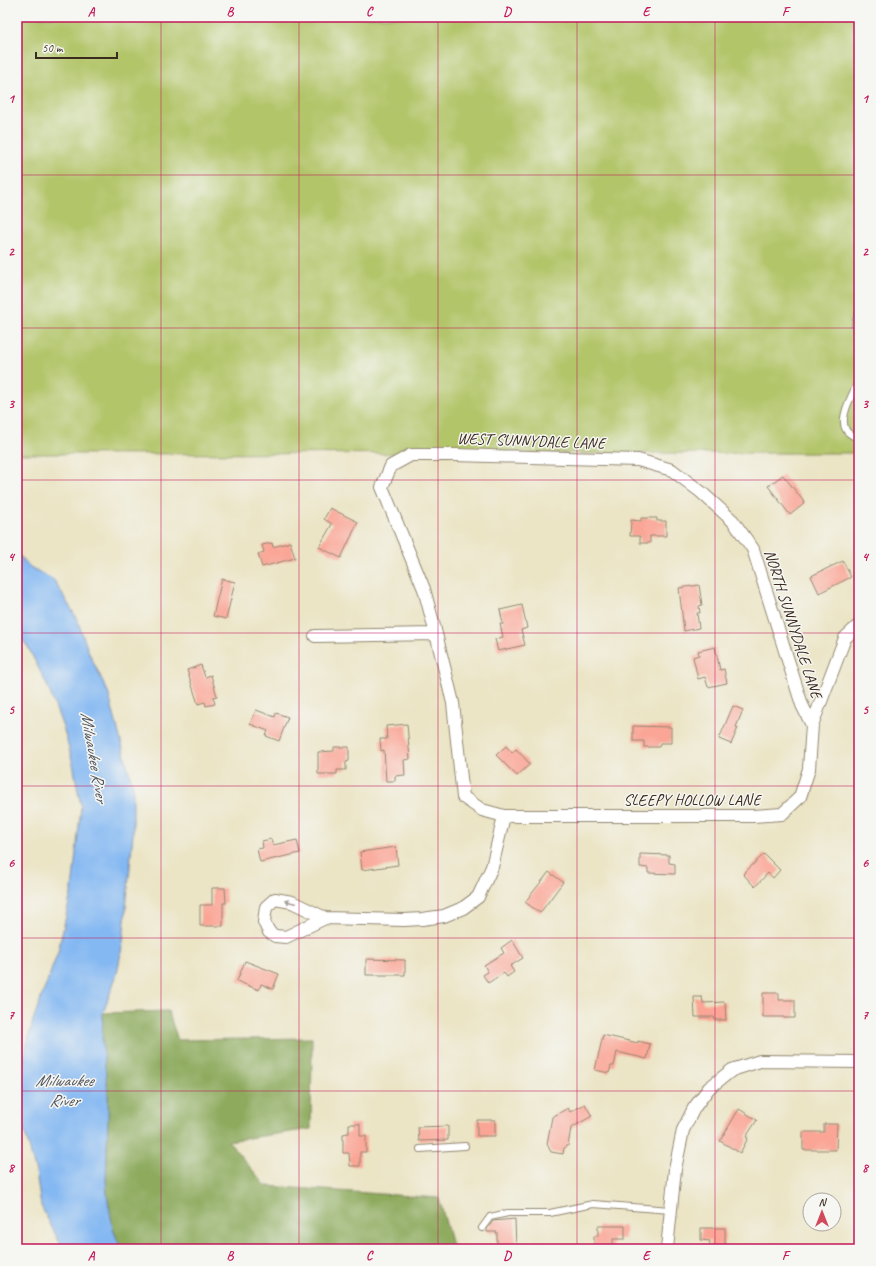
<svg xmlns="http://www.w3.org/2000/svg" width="876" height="1266" font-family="Caveat,sans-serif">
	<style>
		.green { fill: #b2c569; stroke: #767844 }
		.forest { fill: #8daa5d; stroke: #646a3e }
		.water { fill: #84b8f2; stroke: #607188 }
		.building { fill: #faa595 }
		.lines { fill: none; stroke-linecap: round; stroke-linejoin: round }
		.lane-casing { stroke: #938772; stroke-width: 8 }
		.street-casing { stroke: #938772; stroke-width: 14 }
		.lane { stroke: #fff; stroke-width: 6 }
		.street { stroke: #fff; stroke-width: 12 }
		.oneway { fill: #a79f9a }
		.grid { fill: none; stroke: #c2185b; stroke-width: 1; stroke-opacity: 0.55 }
		.labels { text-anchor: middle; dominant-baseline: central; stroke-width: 3; stroke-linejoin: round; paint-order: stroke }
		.street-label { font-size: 16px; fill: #3b2a1e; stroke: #f6f6f2 }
		.water-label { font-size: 17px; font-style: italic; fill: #51555e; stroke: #f6f6f2 }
		.neatline { fill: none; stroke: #c2185b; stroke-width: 1.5 }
		.grid-label { font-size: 13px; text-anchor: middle; font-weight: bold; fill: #c2185b }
	</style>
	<rect width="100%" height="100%" fill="#f6f6f2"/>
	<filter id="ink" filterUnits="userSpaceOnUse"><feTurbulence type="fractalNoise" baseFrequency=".025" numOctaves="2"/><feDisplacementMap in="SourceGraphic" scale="8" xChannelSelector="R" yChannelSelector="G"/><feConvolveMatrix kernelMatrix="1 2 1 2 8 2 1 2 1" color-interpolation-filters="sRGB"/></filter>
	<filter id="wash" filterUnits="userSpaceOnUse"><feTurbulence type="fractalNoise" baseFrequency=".012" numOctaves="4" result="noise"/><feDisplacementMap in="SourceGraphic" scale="16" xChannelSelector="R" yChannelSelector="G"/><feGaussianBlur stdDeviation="0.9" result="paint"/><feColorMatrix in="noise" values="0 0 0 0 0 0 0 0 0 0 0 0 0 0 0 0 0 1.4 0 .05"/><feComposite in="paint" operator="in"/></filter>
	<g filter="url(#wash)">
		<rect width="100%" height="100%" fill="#ebe4c5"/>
		<!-- green -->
		<path class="green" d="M17 17H859V453L17 454Z"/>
		<!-- forest -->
		<path class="forest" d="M168 1011 178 1040 312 1038 311 1129 228 1141 266 1186 439 1198 453 1249H121L113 1229 107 1195 106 1181 108 1116V1093L102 1040 103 1013Z"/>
		<!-- water -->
		<path class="water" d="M17 553 30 567 54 580 77 619 89 653 108 692 133 787V834L123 942 117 974 103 1013 102 1040 108 1093V1116L106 1181 107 1195 113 1229 121 1249H63L41 1206 36 1172 23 1126 19 1077 33 1020 58 952 72 889 81 807 73 764 64 730 47 685 28 647 17 633Z"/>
		<g id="blocks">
			<!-- building -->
			<path class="building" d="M783 475 805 503 790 515 768 486Z
				M330 508 358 522 341 558 319 547 332 524 324 519Z
				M641 518H657V521H666V536H650V543H640V536H630L631 520 641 521Z
				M290 542 295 558 262 567 258 554 264 552 262 545 272 543 273 547Z
				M843 561 851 577 819 593 811 576Z
				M222 579 235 582 226 619 213 616Z
				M699 585 702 605 699 606 700 613H697L699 628 684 631 679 588Z
				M522 605 527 628 521 630 525 645 498 651 495 639 503 637 500 624H503L500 610Z
				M715 647 720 670 724 669 727 683 708 687 705 677 698 679 693 657 699 655 698 651Z
				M201 665 205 677 211 675 217 696 213 697 215 704 206 706 205 702 198 704 187 670Z
				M733 706 743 710 736 727 738 728 731 744 719 739Z
				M256 710 275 717 276 713 288 717 279 741 266 736 268 731 250 724Z
				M407 724 410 759 404 760 405 775 395 776V781H386L384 750 381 751 380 739H387L386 726Z
				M633 726 671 727V743H660L659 747H644V741H633Z
				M506 746 512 753 516 749 530 764 517 776 496 755Z
				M334 747H349V761L346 762V770H337V774H318V752L334 751Z
				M271 839 273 845 297 840 300 853 260 862 257 849 263 848 262 841Z
				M396 847 398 865 362 870 360 852Z
				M640 854 669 855V863L675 864V874L648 873V868L640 867Z
				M764 854 780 870 773 878 768 873 755 887 743 874Z
				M549 872 563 882 540 913 525 902Z
				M212 888H225L226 903H223V926H200V905H212Z
				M512 940 523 958 510 966 514 972 507 977 504 973 488 983 483 975 488 972 484 965 504 953 501 948Z
				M366 959 405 960V975H366Z
				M245 961 279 974 273 989 261 984 259 990 237 981Z
				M763 993H779V1000H795V1018H784V1017H763Z
				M694 997H702L703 1003 725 1002 726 1020H715L714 1017H695Z
				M603 1035 638 1043V1041L650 1044 647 1059 617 1052 614 1066H611L609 1073 595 1070Z
				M585 1104 592 1116 571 1128 568 1146 564 1148 563 1154 551 1152 547 1144 552 1117 568 1108 570 1112Z
				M739 1109 757 1120 746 1137 748 1138 740 1153 720 1141Z
				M477 1120H495V1136H477Z
				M349 1124H360V1136H366V1152H360V1166H350L349 1153H343V1134L349 1133Z
				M824 1124H837L836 1150H803V1132H824Z
				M448 1126V1140L419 1141 418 1127Z
				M515 1219 516 1249H497V1232H487V1229L493 1221Z
				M598 1226H625V1239H613V1249H594V1236H598Z
				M701 1228H725V1249H709L710 1241 701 1240Z"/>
		</g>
	</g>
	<g filter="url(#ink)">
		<use href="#blocks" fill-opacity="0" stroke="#938772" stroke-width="1"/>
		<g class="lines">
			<!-- lane casing -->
			<g class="lane-casing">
				<path id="lane" d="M859 313C853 325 855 329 859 341
					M859 380C854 392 838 417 846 430 848 434 855 437 859 439
					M420 1149 465 1146
					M482 1228 490 1217 508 1213H550L593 1204 671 1210"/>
			</g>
			<!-- street casing -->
			<g class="street-casing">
				<path id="street" d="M315 636 436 634
					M812 725 802 705 753 549 733 521 701 492 672 470 638 460 455 455H411L391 466 382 487 424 589 436 634 453 703 463 797 482 810 504 816H753L782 814 800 797 809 769 812 725 845 638 859 625
					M325 918 286 937 275 936 269 932 264 922 266 907 275 899 292 902 325 918 404 920 422 919 444 916 463 908 478 897 492 867 504 816
					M667 1249 675 1169 683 1130 694 1108 709 1088 732 1070 760 1061 859 1062"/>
			</g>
			<!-- lane -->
			<use href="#lane" class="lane"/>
			<!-- street -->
			<use href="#street" class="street"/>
		</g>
		<!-- one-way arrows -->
		<defs><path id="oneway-solid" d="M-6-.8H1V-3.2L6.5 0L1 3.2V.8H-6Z"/></defs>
		<use class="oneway" href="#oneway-solid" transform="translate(290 902) rotate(-166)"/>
	</g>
	<!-- grid -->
	<path class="grid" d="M161 17V1249M299 17V1249M438 17V1249M577 17V1249M715 17V1249M17 175H859M17 328H859M17 480H859M17 633H859M17 786H859M17 938H859M17 1091H859"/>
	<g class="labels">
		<!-- street labels -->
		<g class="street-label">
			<text transform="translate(531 441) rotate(2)">WEST SUNNYDALE LANE</text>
			<text transform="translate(793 624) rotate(72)">NORTH SUNNYDALE LANE</text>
			<text x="692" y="800">SLEEPY HOLLOW LANE</text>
		</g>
		<!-- water labels -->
		<g class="water-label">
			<text transform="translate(94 757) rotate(80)">Milwaukee River</text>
			<text x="64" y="1080">Milwaukee<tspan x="64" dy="20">River</tspan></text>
		</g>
	</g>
	<!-- margin -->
	<rect width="876" height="1266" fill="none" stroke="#f6f6f2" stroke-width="44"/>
	<!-- north arrow -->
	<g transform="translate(822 1212)"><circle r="19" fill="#f6f6f2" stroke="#aba49d"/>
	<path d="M0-3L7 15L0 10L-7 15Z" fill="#d1495b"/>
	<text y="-6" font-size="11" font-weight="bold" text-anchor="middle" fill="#3b2a1e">N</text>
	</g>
	<!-- scale -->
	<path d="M36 52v6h81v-6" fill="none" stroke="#3b2a1e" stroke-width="2"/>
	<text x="42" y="52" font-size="12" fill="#3b2a1e" stroke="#f6f6f2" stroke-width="3" paint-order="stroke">50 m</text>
	<rect x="22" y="22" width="832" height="1222" class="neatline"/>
	<g class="grid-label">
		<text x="91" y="16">A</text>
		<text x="230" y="16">B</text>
		<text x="369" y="16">C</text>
		<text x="507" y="16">D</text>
		<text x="646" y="16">E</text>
		<text x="785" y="16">F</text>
		<text x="11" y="103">1</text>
		<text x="865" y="103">1</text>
		<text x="11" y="256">2</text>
		<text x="865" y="256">2</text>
		<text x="11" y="408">3</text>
		<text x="865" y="408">3</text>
		<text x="11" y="561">4</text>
		<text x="865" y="561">4</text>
		<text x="11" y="714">5</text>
		<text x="865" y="714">5</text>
		<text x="11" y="867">6</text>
		<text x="865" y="867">6</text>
		<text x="11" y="1019">7</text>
		<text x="865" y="1019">7</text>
		<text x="11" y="1172">8</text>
		<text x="865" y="1172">8</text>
		<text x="91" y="1260">A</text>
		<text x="230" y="1260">B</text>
		<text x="369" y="1260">C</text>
		<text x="507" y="1260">D</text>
		<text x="646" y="1260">E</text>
		<text x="785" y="1260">F</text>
	</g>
</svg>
